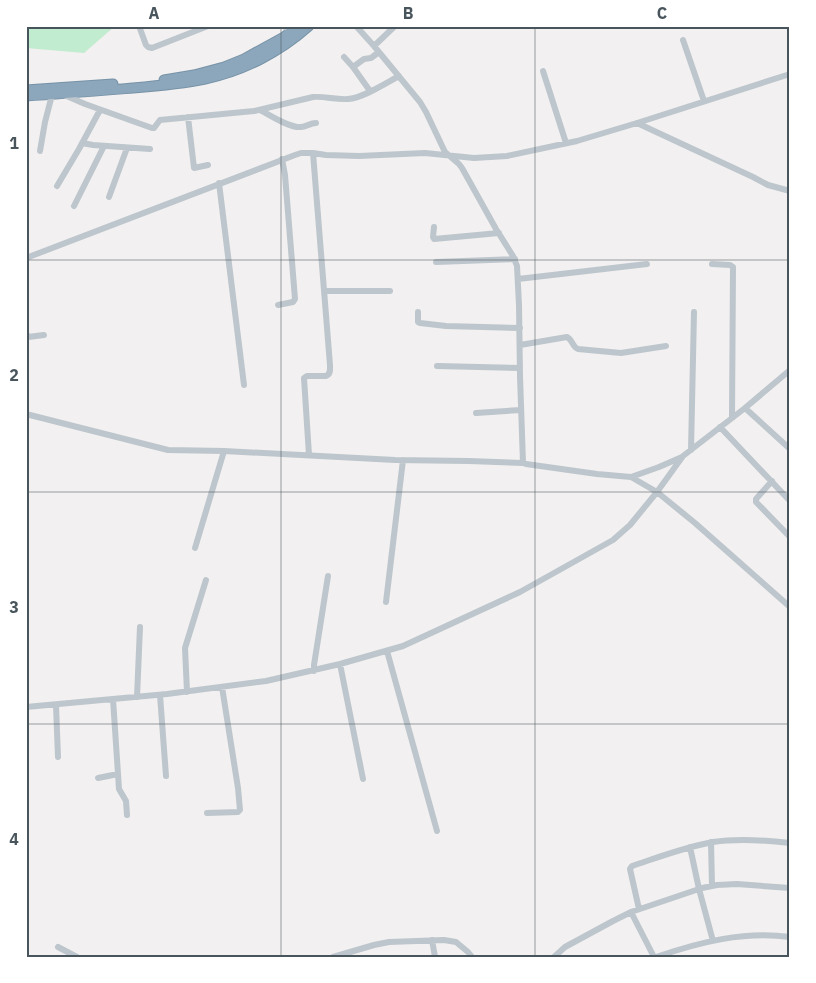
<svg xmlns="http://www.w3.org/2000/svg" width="816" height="983" font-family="'IBM Plex Sans',sans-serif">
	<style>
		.green { fill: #c2eccf }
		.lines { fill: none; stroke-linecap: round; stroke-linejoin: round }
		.highway-casing { stroke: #7792a7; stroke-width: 11 }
		.minor { stroke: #bdc6cc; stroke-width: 6 }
		.highway { stroke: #8ca7bb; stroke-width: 9 }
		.grid { fill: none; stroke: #49555c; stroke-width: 1; stroke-opacity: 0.55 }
		.neatline { fill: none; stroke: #49555c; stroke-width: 2 }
		.grid-label { font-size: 16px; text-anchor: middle; font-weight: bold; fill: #49555c }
	</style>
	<rect width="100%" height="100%" fill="#f2f0f0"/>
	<!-- green -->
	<path class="green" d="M26 26H115L84 53 26 48Z"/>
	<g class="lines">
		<!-- highway casing -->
		<g class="highway-casing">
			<path id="highway" d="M164 80 194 75 224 67 244 59 284 37 298 26
				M26 90 113 84
				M26 96C62 94 97 91 133 88 157 86 181 84 205 79 243 71 280 52 309 26"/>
		</g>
		<!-- minor -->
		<path class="minor" d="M139 26 146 45 148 47 152 48 208 26
			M284 26 288 29
			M356 26 374 46 420 102 426 112 445 152 459 164 462 168 496 229 513 256 517 266 519 305 520 376 523 463 526 464 597 474 631 477 657 492 695 523 790 607
			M683 40 704 101
			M374 46 395 26
			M344 57 353 67 364 59 371 58 379 52
			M353 67 370 91
			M543 71 566 143
			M62 94 85 104 152 128H154L160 120 254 111 313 97C325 96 336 100 348 99 363 98 386 83 399 76
			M260 110C270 115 289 128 301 127 306 127 310 123 316 123
			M188 117 194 168 208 165
			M637 123 753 177 768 185 790 191
			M82 143 93 145 150 149
			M40 151 45 122 52 95
			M219 183 244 385
			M57 186 79 149 100 110
			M109 197 127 148
			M74 206 104 146
			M434 227 433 237 434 239 499 233
			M26 258 295 155 301 153H313L326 155 359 156 425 153 474 158 507 156 577 141 637 123 790 74
			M436 262 515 259
			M712 264 730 265 733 267 732 418
			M518 279 647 264
			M325 291H390
			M278 305 293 302 295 299 285 175 282 159
			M418 312V322L420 323 446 326 520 328
			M26 333 28 337 44 335
			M520 345 567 337C573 340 572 347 578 349L621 353 666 346
			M437 366 520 368
			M745 408 790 449
			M476 413 521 410
			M26 414 168 450 224 451 395 460 469 461 523 463
			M720 427 790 501
			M691 450 694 312
			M309 455 304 378 307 376H326C331 374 330 369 330 365L313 153
			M631 477 659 467 682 457
			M772 481 756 499V502L790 537
			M195 548 224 451
			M386 602 403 460
			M387 651 437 831
			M340 664 363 779
			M314 671V665L328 576
			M187 692 185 648 206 580
			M160 695 166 776
			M137 697 140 627
			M113 699 119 789 126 801 127 815
			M56 705 58 757
			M26 707 167 694 266 681 340 664 403 646 520 592 613 540 630 525 657 492 683 456 745 408 790 370
			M98 778 118 774
			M207 813 238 812 240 810 238 788 222 687
			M711 842 712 886
			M690 847 699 889 713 941
			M639 909 630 869 632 866C659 857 685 847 713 842 739 838 764 840 790 843
			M631 912 654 957
			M432 940 435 957
			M58 947 77 957
			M333 957 374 945 389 942 444 940 456 942 468 952 472 957
			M554 957 565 947 613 921 631 912 702 888 717 885 737 884 790 888
			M656 957C700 942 743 931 790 937"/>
		<!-- highway -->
		<use href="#highway" class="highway"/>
	</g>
	<!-- grid -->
	<path class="grid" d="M281 26V957M535 26V957M26 260H790M26 492H790M26 724H790"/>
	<!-- border -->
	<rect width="816" height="983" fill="none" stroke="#ffffff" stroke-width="55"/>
	<rect x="28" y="28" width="760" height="928" class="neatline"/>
	<g class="grid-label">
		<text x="154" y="19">A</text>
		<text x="408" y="19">B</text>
		<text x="662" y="19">C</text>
		<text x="14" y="149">1</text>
		<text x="14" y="381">2</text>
		<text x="14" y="613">3</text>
		<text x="14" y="845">4</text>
	</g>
</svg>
